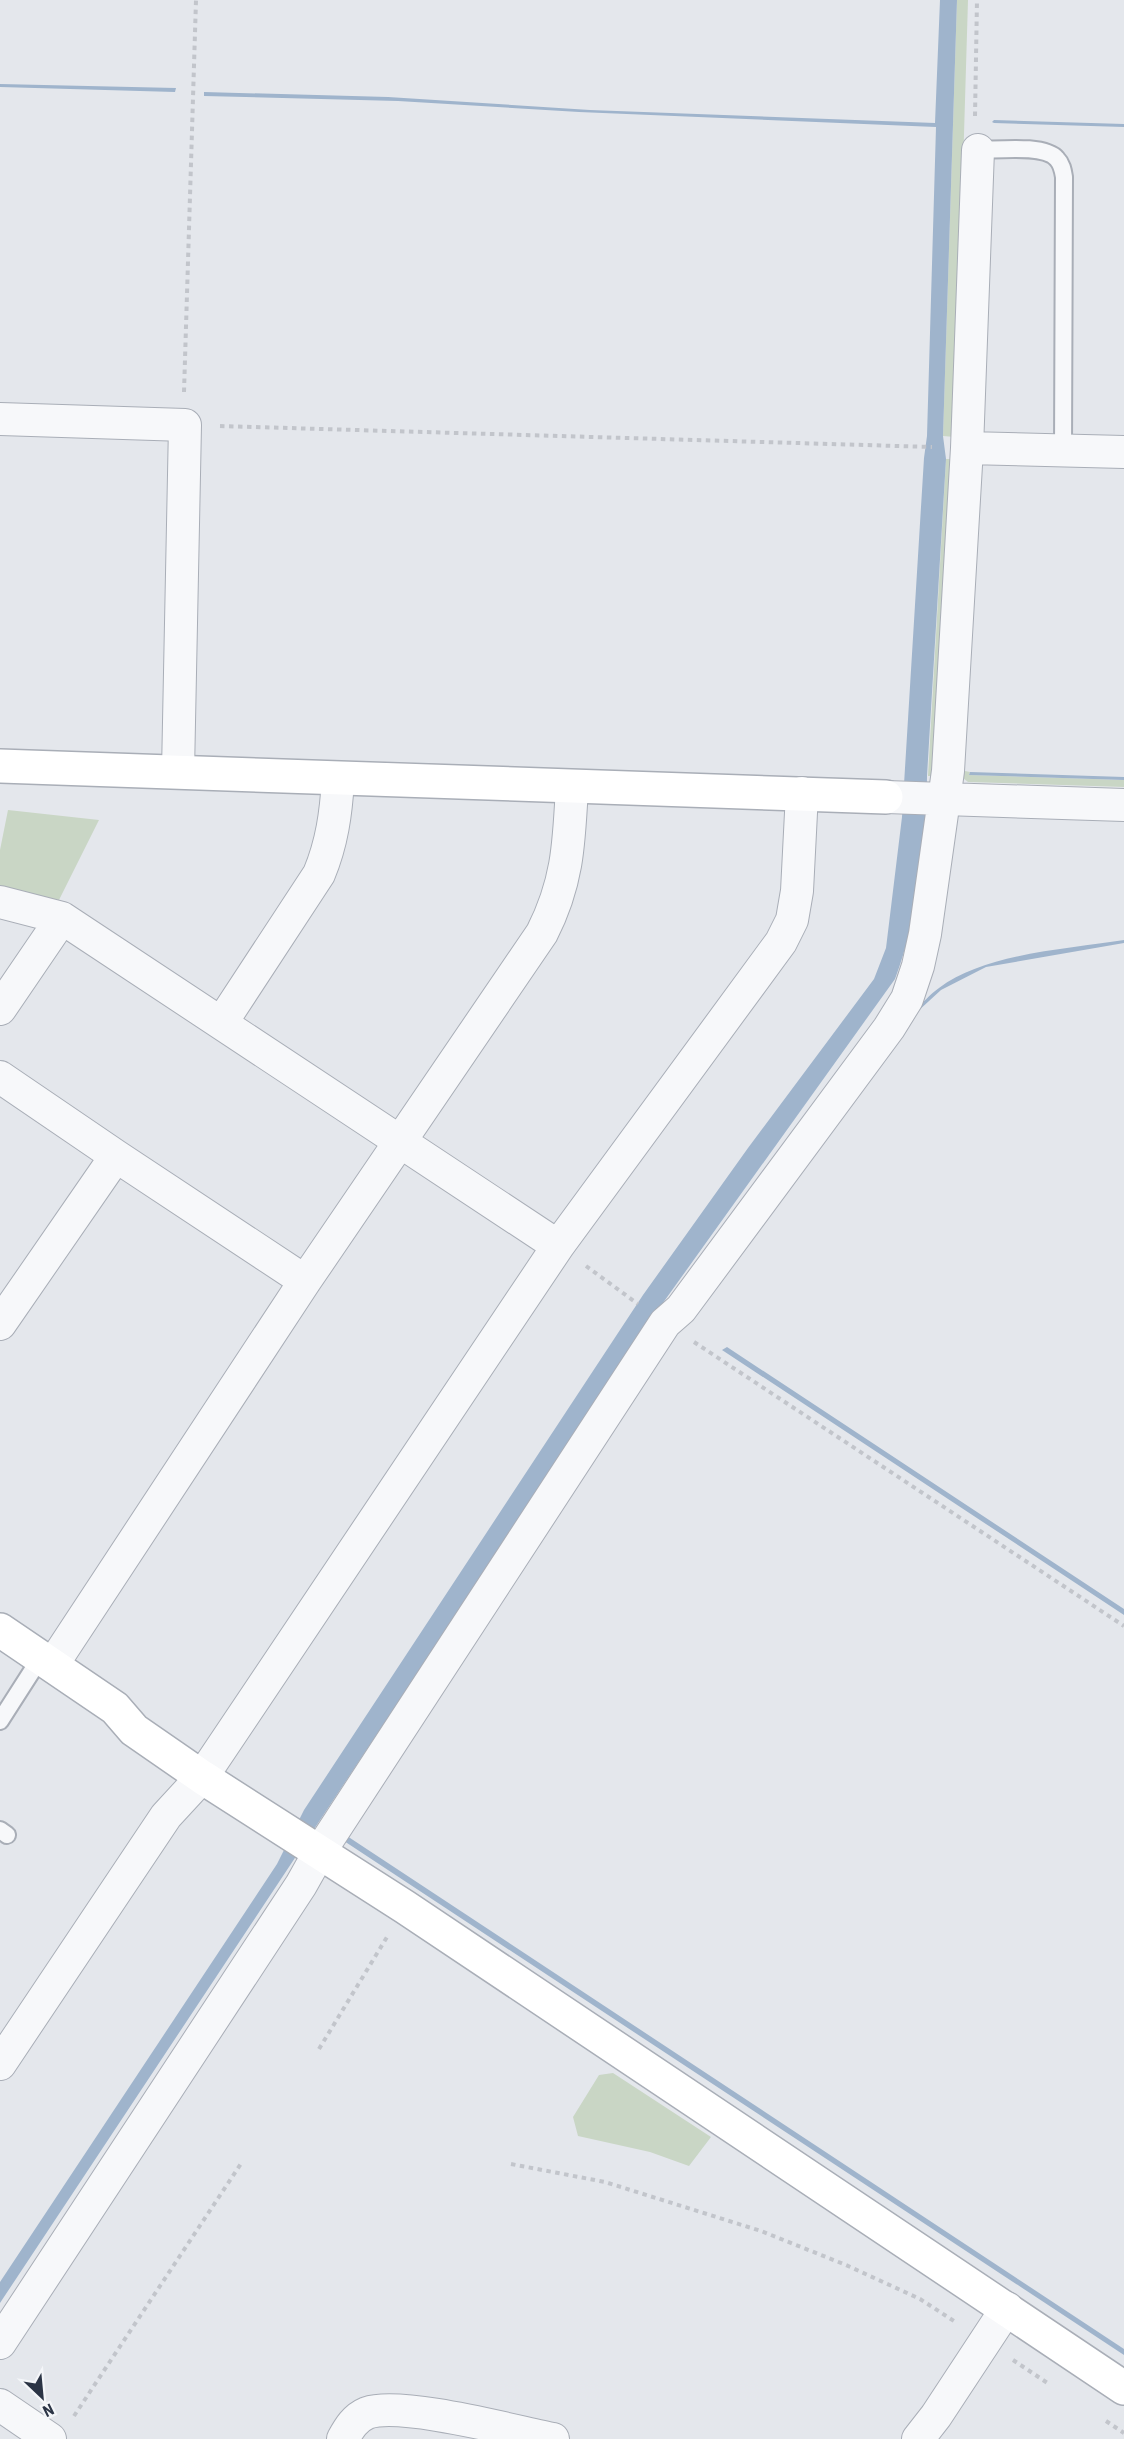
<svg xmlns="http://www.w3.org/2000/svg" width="1124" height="2439" font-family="'Roboto Condensed',sans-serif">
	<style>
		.green { fill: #c9d6c5 }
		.water { fill: #9fb4cc }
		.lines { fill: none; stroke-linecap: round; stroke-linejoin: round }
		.lane-casing { stroke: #a9aeb7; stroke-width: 20 }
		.street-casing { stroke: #a9aeb7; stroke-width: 34 }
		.secondary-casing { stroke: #a9aeb7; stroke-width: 36 }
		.path { stroke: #c2c5cb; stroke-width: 4; stroke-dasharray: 4.5 4.5; stroke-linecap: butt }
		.lane { stroke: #f7f8fa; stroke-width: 16 }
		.street { stroke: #f7f8fa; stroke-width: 32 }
		.secondary { stroke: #fff; stroke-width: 33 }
	</style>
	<rect width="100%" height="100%" fill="#e4e7ec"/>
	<!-- green -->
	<path class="green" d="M957 0H968L955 437 943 436Z
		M946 459H954L935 772 931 776H928Z
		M960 770 970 772 969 775 1124 780V787L968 782 963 778Z
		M8 810 99 820 59 900 0 888V850Z
		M613 2073 711 2137 689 2166 650 2152 578 2136 573 2117 599 2075Z"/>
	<!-- water -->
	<path class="water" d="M940 0H957L943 436 946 459 927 776C927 841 918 918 895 979L660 1307 0 2303V2282L277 1864 304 1810 643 1295 748 1148 874 979 886 948 902 817 924 458 927 436 936 127 579 112 398 101 204 96V92L388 97 590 110 935 123Z
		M0 84 176 88 175 92 0 87Z
		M994 120 1124 124V127L994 123 992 122Z
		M970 772 1124 777V780L969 775Z
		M1124 940V943L986 967 941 990 917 1012 915 1010C923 1003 930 994 939 988 985 953 1068 949 1124 940Z
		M727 1347 1124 1609V1615L722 1350Z
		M347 1836 1124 2349V2355L344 1841Z"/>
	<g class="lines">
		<!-- lane casing -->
		<g class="lane-casing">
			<path id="lane" d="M978 150C997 150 1045 144 1057 159 1062 164 1063 171 1064 177L1063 451
				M0 1721 41 1657
				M0 1830 7 1835"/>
		</g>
		<!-- street casing -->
		<g class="street-casing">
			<path id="street" d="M0 419 185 425 178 772
				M967 448 1124 452
				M886 797 1124 805
				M0 902 62 918
				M0 1009 62 918 558 1246
				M222 1022 319 874C332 843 336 813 338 780
				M0 1077 116 1156 305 1281
				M0 1324 116 1156
				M53 1664 305 1281 542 933C568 882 569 843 572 786
				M0 2064 166 1816 202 1777 558 1246 781 942 792 920 797 891 802 793
				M0 2343 301 1885 319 1853 665 1323 681 1309 889 1028 907 999 918 966 925 934 948 771 967 448 978 150
				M0 2405 50 2439
				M343 2439C349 2428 355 2418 367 2413 401 2401 513 2431 553 2439
				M918 2439 936 2416 1007 2308"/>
		</g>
		<!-- secondary casing -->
		<g class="secondary-casing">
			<path id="secondary" d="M0 766 886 797
				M0 1630 115 1708 134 1730 202 1777 405 1907 1124 2388"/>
		</g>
		<!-- path -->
		<path class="path" d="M975 116 977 0
			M184 392 196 0
			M220 426 932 447
			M586 1266 638 1304
			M694 1342 1124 1626
			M319 2049 387 1937
			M511 2164 605 2182 761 2231 846 2265 920 2299 957 2323
			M1013 2360 1049 2384
			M74 2416 242 2162
			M1106 2421 1124 2433"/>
		<!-- lane -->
		<use href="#lane" class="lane"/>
		<!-- street -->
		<use href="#street" class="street"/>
		<!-- secondary -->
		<use href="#secondary" class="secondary"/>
	</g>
	<!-- north arrow -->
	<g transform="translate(42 2397) rotate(154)" stroke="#f4f6f9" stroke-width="4.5" paint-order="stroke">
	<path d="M0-4.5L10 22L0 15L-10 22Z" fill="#2b3445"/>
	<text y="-9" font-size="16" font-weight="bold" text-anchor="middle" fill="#2b3445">N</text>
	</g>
</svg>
